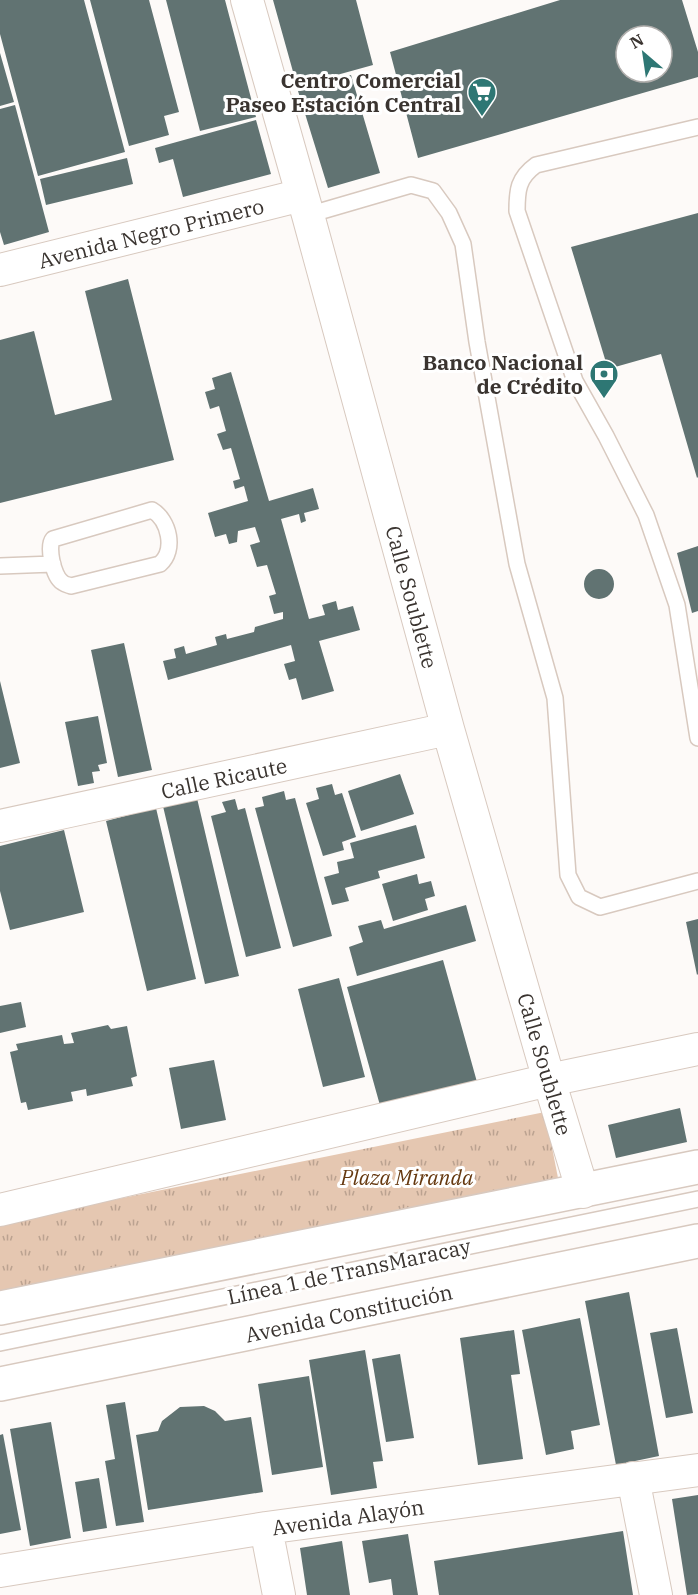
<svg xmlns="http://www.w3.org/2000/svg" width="698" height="1595" font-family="'IBM Plex Serif',serif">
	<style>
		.grass { fill: url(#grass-tufts) }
		.building { fill: #617372; fill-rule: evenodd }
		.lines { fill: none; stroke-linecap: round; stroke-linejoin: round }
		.service-casing { stroke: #d8c9bf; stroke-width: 18 }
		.minor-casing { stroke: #d8c9bf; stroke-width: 34 }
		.tertiary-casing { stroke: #d8c9bf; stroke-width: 36 }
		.service { stroke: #fff; stroke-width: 15 }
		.minor { stroke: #fff; stroke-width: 32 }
		.tertiary { stroke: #fff; stroke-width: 33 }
		.labels { text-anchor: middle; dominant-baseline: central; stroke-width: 6; stroke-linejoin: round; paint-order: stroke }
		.poi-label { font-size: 21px; font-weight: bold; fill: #3a3430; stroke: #fff; text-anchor: end }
		.street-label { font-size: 21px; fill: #3a3430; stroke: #fff }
		.park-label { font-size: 21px; font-style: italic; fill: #65380f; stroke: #fff }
	</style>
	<defs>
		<pattern id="grass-tufts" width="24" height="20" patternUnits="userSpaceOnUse" patternTransform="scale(1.5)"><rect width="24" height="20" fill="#e5c7b1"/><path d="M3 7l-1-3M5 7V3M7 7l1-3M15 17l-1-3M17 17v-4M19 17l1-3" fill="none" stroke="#bba290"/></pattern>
	</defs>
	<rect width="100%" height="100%" fill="#fdfaf8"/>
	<!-- grass -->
	<path class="grass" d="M545 1112 559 1183 0 1296V1223Z"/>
	<!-- building -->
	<path class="building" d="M0 0H84L125 152 38 176 0 34Z
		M90 0H149L179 112 164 116 169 135 129 146Z
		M166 0H225L256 117 200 131Z
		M273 0H356L373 65 297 86Z
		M560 0H682L698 52V77L418 158 390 52ZM626 36H662V72H626Z
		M0 53 14 102 0 106Z
		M351 75 380 173 328 188 298 91Z
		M15 105 49 232 4 245 0 232V109Z
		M256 120 271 174 183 197 173 159 159 163 155 148Z
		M127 158 133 184 46 205 40 179Z
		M698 213V477L697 478 661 354 608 369 571 247Z
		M128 279 174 460 0 503V340L34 331 55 415 112 400 85 291Z
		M231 372 269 501 313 488 319 509 304 513 306 521 301 523 299 514 281 519 309 619 325 615 322 605 336 601 338 610 353 606 360 630 319 641 334 691 302 700 296 678 289 680 284 664 295 661 291 645 168 680 163 661 176 658 174 649 184 646 186 654 217 645 215 637 226 634 227 639 254 632 255 627 283 619V612L274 614 269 596 276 594 267 565 257 567 250 545 260 542 255 527 238 531 237 542 229 544 226 534 215 537 208 513 248 501 244 486 235 489 233 481 240 479 231 448 223 450 217 434 226 431 219 406 210 409 205 392 215 389 212 378Z
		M698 546V611L692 613 677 553Z
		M584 584a15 15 0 1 1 30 0a15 15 0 1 1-30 0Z
		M124 643 152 770 118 777 91 650Z
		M0 681 20 763 0 768Z
		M98 716 107 763 98 765 100 771 92 772 94 783 78 786 65 722Z
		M400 774 414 814 361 831 348 791Z
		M332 784 335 795 342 793 356 837 342 842 344 850 323 856 306 803 319 799 316 788Z
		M284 791 286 800 295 798 332 936 293 947 255 808 264 806 262 797Z
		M196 794 239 976 205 984 162 802Z
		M235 799 238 810 245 808 281 948 246 957 211 816 226 812 222 802Z
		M156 808 196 979 147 991 106 821Z
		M416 825 425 858 378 871 380 878 345 888 349 901 332 905 324 877 339 873 337 862 354 858 350 843Z
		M64 830 84 912 10 930 0 891V846Z
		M417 874 419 884 431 881 435 896 425 899 428 910 393 921 382 884Z
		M466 905 476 941 357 976 349 947 363 942 358 926 381 920 384 929Z
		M698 919V974L697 975 686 922Z
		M443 960 477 1082 381 1109 347 987Z
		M339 978 365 1077 323 1087 298 989Z
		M21 1002 26 1027 0 1033V1006Z
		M108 1025 111 1029 127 1026 137 1076 131 1078 133 1086 87 1096 86 1089 71 1092 73 1101 28 1110 26 1102 21 1103 10 1052 18 1050 16 1044 62 1035 64 1044 74 1043 71 1033Z
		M214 1060 226 1120 181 1129 169 1068Z
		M680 1108 687 1142 616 1158 608 1125Z
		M629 1292 659 1456 616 1465 585 1301Z
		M580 1318 600 1425 571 1431 574 1449 546 1455 522 1330Z
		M677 1328 693 1413 666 1418 650 1333Z
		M514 1330 520 1374 511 1375 523 1459 478 1465 460 1338Z
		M365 1350 383 1461 373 1462 377 1488 331 1495 309 1360Z
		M400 1354 414 1438 386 1442 372 1359Z
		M309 1376 323 1467 272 1475 258 1384Z
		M125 1402 144 1522 116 1526 105 1461 115 1459 106 1405Z
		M204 1406 215 1411 225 1421 251 1417 263 1492 148 1510 136 1435 158 1431 162 1421 180 1407Z
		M51 1422 71 1538 30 1546 10 1429Z
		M3 1434 21 1530 0 1534V1435Z
		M99 1478 107 1528 83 1532 75 1482Z
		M698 1495V1594L687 1595 672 1499Z
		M623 1531 633 1595H439L434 1561Z
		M408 1534 418 1595H393L391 1579 369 1583 362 1541Z
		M342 1541 350 1595H307L300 1548Z"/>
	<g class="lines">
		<!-- service casing -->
		<g class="service-casing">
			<path id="service" d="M698 127 536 165C518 178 517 190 517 211L575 381 606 436 646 515 677 605 698 738
				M308 215 411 185 433 191 449 213 463 244 477 342 517 564 555 698 568 875 579 897 600 907 698 881
				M152 510C169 520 176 550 160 564L71 586C69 585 63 584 62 582 53 576 47 546 53 539Z
				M0 566 53 564
				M0 1343 698 1199"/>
		</g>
		<!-- minor casing -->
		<g class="minor-casing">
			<path id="minor" d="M247 0 308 215 448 729 549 1080 583 1192
				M0 270 302 195
				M0 826 448 729
				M0 1210 549 1080 698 1049
				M633 1478 656 1595
				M266 1528 279 1595
				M0 1571 266 1528 698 1470"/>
		</g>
		<!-- tertiary casing -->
		<g class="tertiary-casing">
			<path id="tertiary" d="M0 1308 698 1167
				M0 1384 698 1241"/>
		</g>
		<!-- service -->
		<use href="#service" class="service"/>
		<!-- minor -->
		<use href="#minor" class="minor"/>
		<!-- tertiary -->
		<use href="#tertiary" class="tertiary"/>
	</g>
	<!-- icons -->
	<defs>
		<g id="supermarket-pin" transform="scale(1.5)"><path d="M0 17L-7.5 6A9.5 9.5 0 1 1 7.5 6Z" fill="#2e7774" stroke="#fff"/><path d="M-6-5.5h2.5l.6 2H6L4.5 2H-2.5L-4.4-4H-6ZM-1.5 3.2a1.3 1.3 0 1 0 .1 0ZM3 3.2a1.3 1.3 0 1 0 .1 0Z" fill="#fff"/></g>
		<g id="bank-pin" transform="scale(1.5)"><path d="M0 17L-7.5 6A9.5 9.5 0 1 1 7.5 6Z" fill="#2e7774" stroke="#fff"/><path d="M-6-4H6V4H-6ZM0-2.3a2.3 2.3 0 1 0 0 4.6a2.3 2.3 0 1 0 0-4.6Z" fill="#fff"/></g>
	</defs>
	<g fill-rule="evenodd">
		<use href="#supermarket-pin" x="482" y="92"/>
		<use href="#bank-pin" x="604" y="374"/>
	</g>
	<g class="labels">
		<!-- poi labels -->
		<g class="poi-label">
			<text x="461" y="80">Centro Comercial<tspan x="461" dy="24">Paseo Estación Central</tspan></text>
			<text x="583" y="362">Banco Nacional<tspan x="583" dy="24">de Crédito</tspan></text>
		</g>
		<!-- street labels -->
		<g class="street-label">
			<text transform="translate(151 233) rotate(-14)">Avenida Negro Primero</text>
			<text transform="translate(412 597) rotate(75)">Calle Soublette</text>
			<text transform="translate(224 778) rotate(-12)">Calle Ricaute</text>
			<text transform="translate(545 1064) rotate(74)">Calle Soublette</text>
			<text transform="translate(349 1271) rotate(-12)">Línea 1 de TransMaracay</text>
			<text transform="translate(349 1313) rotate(-12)">Avenida Constitución</text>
			<text transform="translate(348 1517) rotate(-8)">Avenida Alayón</text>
		</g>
		<!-- park labels -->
		<g class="park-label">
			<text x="407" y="1177">Plaza Miranda</text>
		</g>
	</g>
	<!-- north arrow -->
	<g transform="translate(644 54) rotate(331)"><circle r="28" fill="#ffffff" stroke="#b0aeac" stroke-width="1.5"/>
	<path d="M0-4.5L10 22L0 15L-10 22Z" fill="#2e7774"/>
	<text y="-9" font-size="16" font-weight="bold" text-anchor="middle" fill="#3a3430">N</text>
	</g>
</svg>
